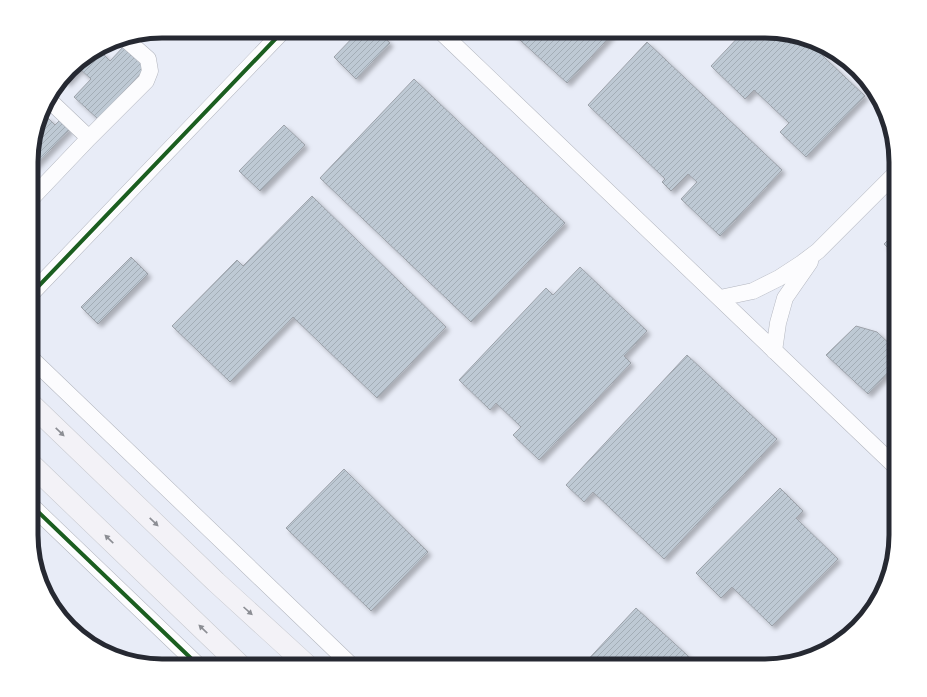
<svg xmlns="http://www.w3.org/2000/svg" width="927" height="697" font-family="'Archivo Narrow',sans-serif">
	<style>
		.building { fill: url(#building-hatch); stroke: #9da2aa; filter: url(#shadow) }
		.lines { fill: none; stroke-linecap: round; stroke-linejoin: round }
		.minor-casing { stroke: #b3b6bf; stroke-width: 17 }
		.major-casing { stroke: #c7c9cf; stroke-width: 22 }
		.minor { stroke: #fcfcfe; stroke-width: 16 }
		.major { stroke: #f3f2f7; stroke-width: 21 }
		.cycleway-casing { stroke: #fff; stroke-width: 6 }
		.cycleway { stroke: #1b5e20; stroke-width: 4 }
		.oneway { fill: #8c8e94 }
		.rim { fill: none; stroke: #262932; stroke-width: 5 }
	</style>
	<defs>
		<pattern id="building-hatch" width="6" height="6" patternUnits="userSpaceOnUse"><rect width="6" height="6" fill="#bec9d4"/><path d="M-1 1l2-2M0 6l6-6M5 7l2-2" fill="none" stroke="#a3adb6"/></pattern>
		<filter id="shadow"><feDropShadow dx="3.5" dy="3.5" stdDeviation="2" flood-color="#0004"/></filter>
	</defs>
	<rect width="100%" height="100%" fill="#e8ecf7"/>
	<!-- building -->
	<path class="building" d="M359 31H377L390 43 356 79 334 57Z
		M510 31H615L567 83Z
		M744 31H773L805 39 865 96 806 157 780 132 789 123 754 90 745 99 711 66Z
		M647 42 782 170 720 236 681 199 697 182 688 174 671 191 662 182 665 179 588 105Z
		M124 46 147 67 98 119 74 97 91 79 80 69 67 83 63 79 76 63 99 50 110 61Z
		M414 79 565 223 471 322 320 178Z
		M47 117 55 125 60 120 70 129 32 169V145L34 138 37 135 36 134 39 123 40 124Z
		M284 125 305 145 260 191 239 171Z
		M312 196 446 327 377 398 293 317 230 382 172 326 237 260 243 266Z
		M896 232V256L884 244Z
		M131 257 148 274 98 324 81 307Z
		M580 267 647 331 624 356 631 363 539 460 513 435 521 427 496 403 490 410 459 380 546 288 553 295Z
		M896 310V324L889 317Z
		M856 326 877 332 895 349 896 353V364L868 394 826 355Z
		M687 355 777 439 664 559 593 492 584 502 566 485Z
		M344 469 428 552 371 611 286 528Z
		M780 488 803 511 796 518 838 559 772 626 732 587 721 598 696 573Z
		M636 608 699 666H582Z"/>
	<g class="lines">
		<!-- minor casing -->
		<g class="minor-casing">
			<path id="minor" d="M440 31 896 467
				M48 99 89 138
				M32 198 89 138 146 81 150 71 148 59 123 37
				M32 293 283 31
				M720 298 753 291 779 278 802 263 818 251 896 173
				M774 351 778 323 785 298 810 262
				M32 359 352 666
				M31 505 199 666"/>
		</g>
		<!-- major casing -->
		<g class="major-casing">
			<path id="major" d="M32 405 216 582 308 666
				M31 464 241 666"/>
		</g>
		<!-- minor -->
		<use href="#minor" class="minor"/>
		<!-- major -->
		<use href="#major" class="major"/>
		<!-- cycleway casing -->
		<g class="cycleway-casing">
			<path id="cycleway" d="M32 293 283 31
				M31 505 199 666"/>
		</g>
		<!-- cycleway -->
		<use href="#cycleway" class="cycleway"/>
	</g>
	<!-- one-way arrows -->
	<defs><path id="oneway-solid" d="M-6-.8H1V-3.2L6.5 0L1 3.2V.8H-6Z"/></defs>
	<g class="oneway">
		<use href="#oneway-solid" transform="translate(60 432) rotate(44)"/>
		<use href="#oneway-solid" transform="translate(154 522) rotate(44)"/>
		<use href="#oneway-solid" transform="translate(109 539) rotate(-136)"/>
		<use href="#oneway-solid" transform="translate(248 611) rotate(42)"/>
		<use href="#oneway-solid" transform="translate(203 629) rotate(-136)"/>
	</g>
	<!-- crop -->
	<path d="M0 0H927V697H0ZM162 38H765A124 124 0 0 1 889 162V535A124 124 0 0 1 765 659H162A124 124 0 0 1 38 535V162A124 124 0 0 1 162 38Z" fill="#fff" fill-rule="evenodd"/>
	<path class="rim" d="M162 38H765A124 124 0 0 1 889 162V535A124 124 0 0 1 765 659H162A124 124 0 0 1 38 535V162A124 124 0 0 1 162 38Z"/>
</svg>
